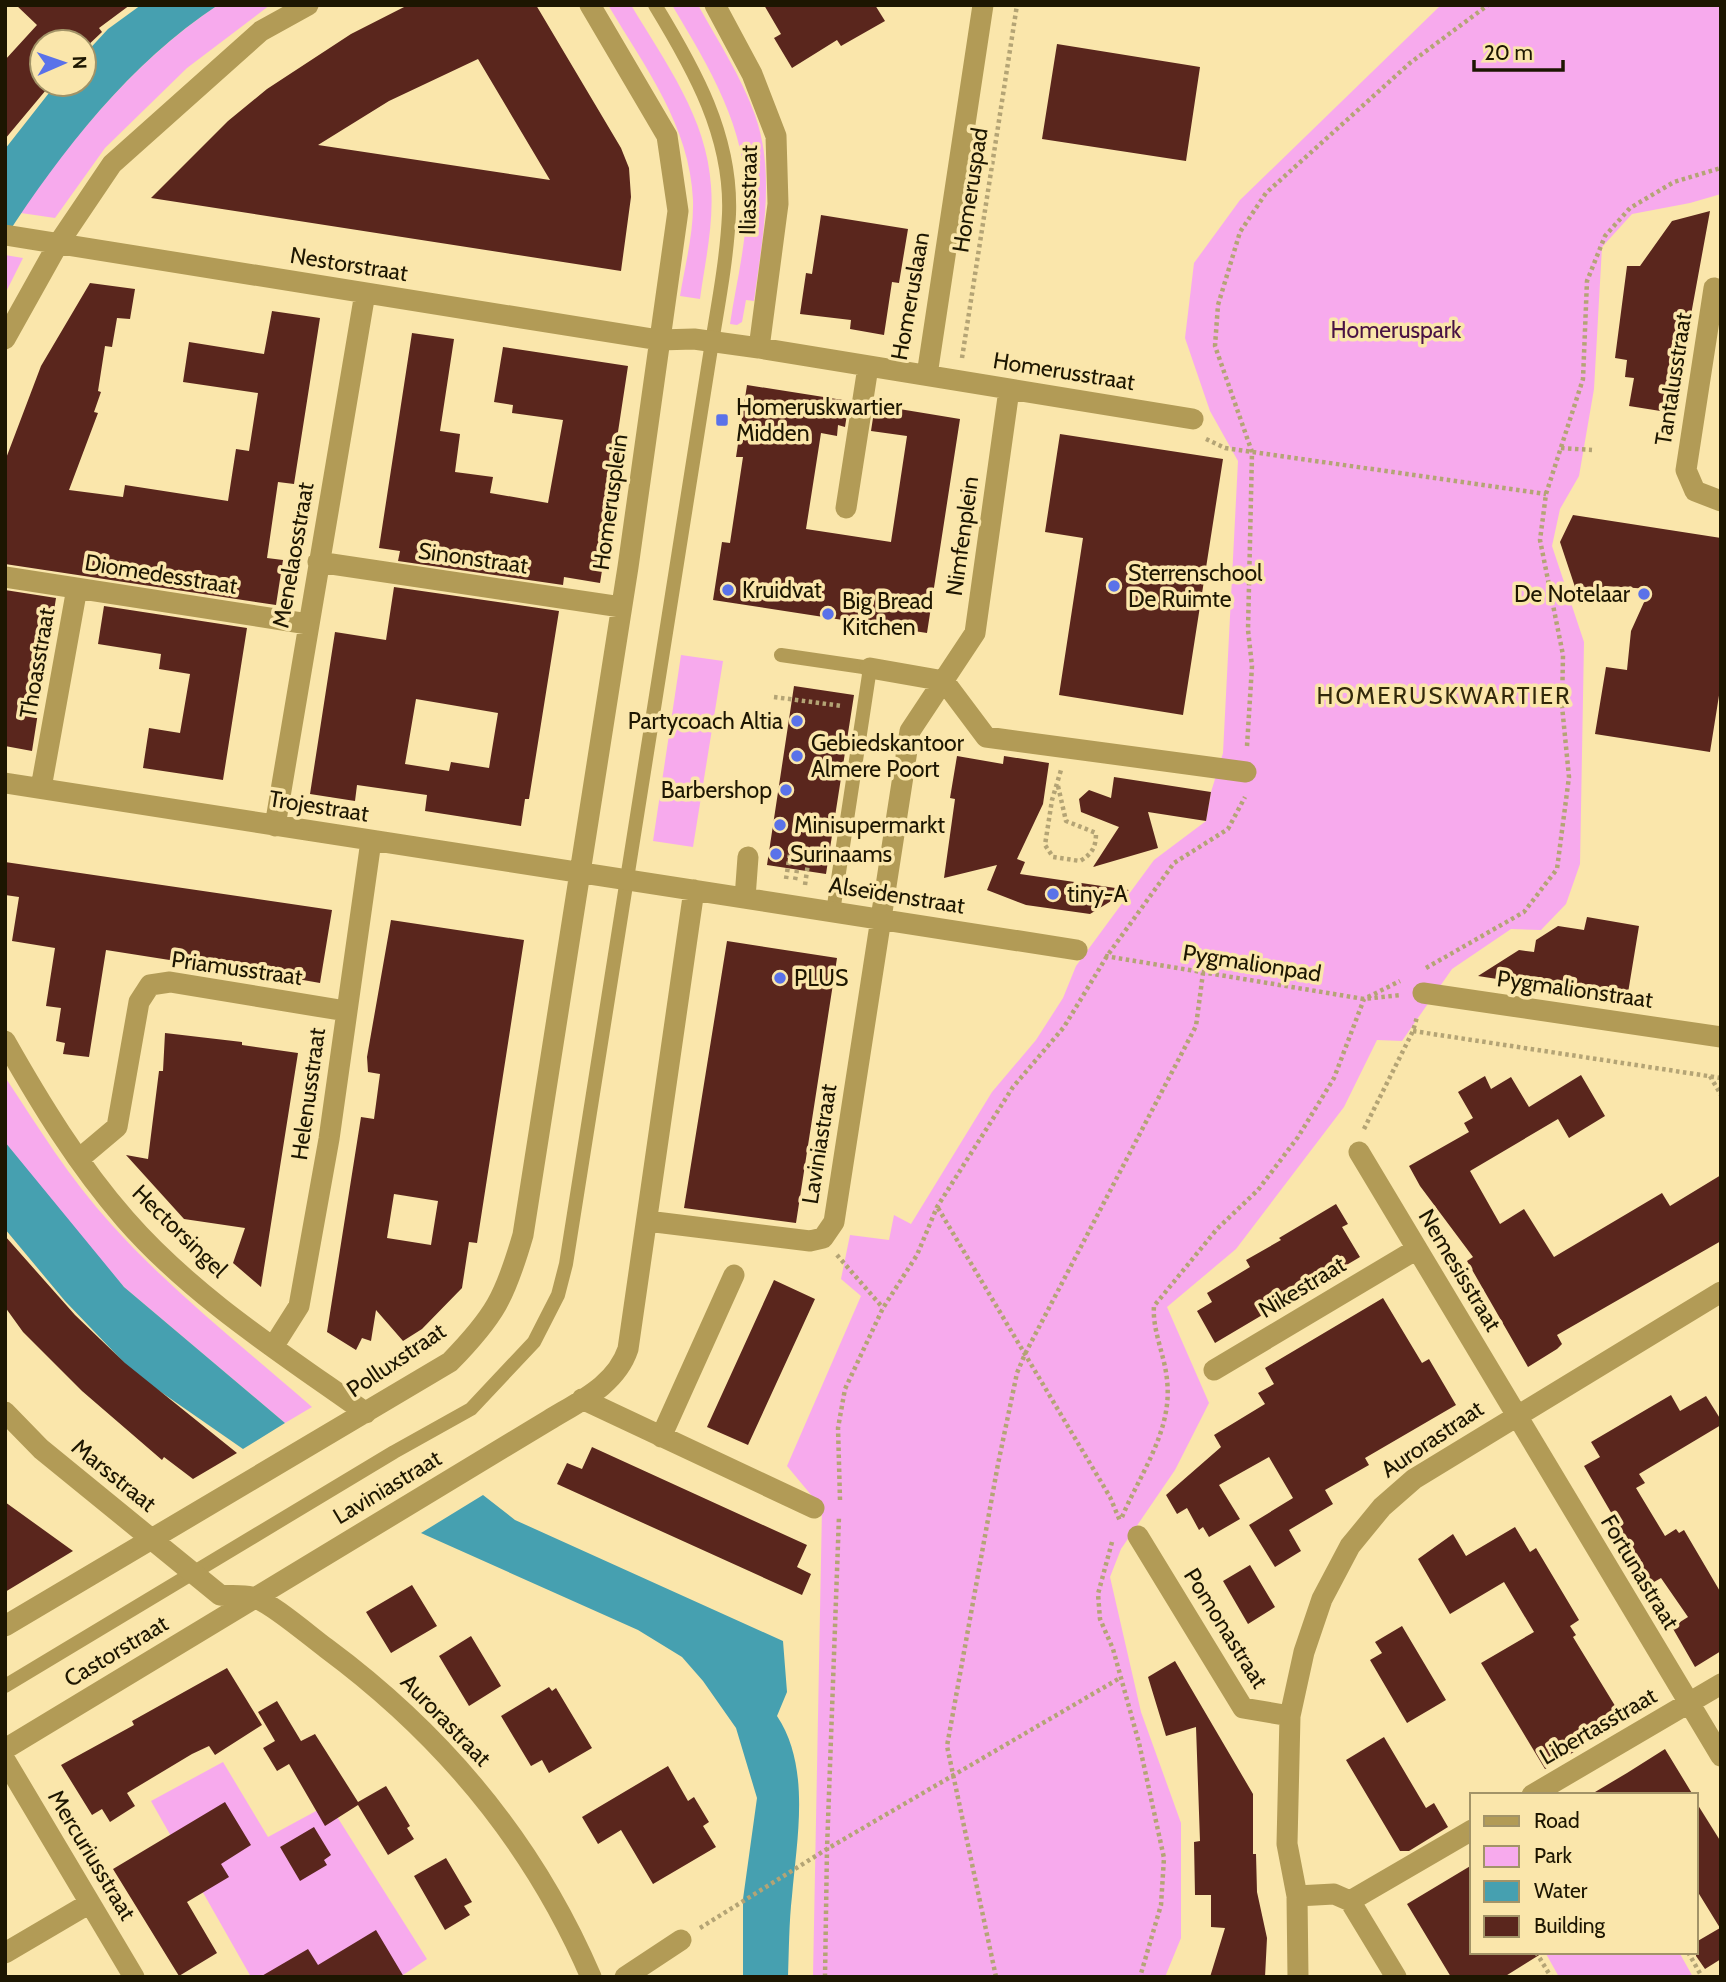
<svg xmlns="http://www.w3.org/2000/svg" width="1726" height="1982" font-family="Cabin,sans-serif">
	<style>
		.green { fill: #f7aaed }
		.water { fill: #46a0b0 }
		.building { fill: #5a261d; fill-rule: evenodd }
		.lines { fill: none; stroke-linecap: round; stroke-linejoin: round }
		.path { stroke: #b4a475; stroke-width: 4.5; stroke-dasharray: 3.5 3.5; stroke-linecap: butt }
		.lane { stroke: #b29b56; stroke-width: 14 }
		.street { stroke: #b29b56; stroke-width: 21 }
		.poi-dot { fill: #5a72e9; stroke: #fae6ab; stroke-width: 2.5 }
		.labels { text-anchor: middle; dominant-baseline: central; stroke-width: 7; stroke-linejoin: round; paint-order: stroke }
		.street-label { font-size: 23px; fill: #1d1601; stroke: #fae6ab }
		.park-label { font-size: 23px; fill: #491244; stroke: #fae6ab }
		.poi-label { font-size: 23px; fill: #1d1601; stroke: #fae6ab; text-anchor: start }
		.neighbourhood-label { font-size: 24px; letter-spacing: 2px; fill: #32280a; stroke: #fae6ab }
	</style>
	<rect width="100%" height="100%" fill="#fae6ab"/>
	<!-- green -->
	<path class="green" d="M218 5H270L187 68 105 148 55 218 21 213C74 135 138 58 218 5Z
		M608 5H631C665 62 707 118 711 186 714 224 705 262 700 299L680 296C685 265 694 232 693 200 690 126 645 67 608 5Z
		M672 5H698C718 41 741 76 755 115 776 174 762 241 754 301L746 300 742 322 737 325 730 324C735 290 744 254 746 219 752 137 712 72 672 5Z
		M1441 5H1721V194L1690 203 1632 214 1602 247 1594 389 1579 476 1560 509 1552 546 1584 642 1580 864 1566 904 1541 930 1511 929 1452 969 1402 1041 1377 1040 1344 1107 1236 1249 1167 1307 1209 1403 1175 1470 1121 1549 1110 1577 1141 1712 1181 1823V1938L1165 1977H813L822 1508 787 1466 861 1296 841 1279 850 1235 889 1240 894 1215 911 1224 992 1092 1036 1040 1063 998 1076 966 1154 860 1206 821 1211 792 1223 753 1238 461 1210 411 1185 338 1194 263 1240 200Z
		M5 255 23 258 5 294Z
		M681 655 723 661 693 847 653 841Z
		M5 1077C38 1127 70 1179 111 1224 171 1291 245 1348 312 1407L285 1423 124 1287 52 1203 5 1142Z
		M223 1762 268 1837 329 1804 427 1959 400 1977H251L151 1801Z
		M1545 1952H1679L1693 1977H1559Z"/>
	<!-- water -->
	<path class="water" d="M141 5H218C130 63 62 150 5 238V149L56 84H84V55L108 29Z
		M5 1142 124 1287 285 1423 243 1449 135 1374 65 1301 5 1229Z
		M483 1495 515 1520 783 1641 787 1692 777 1716C811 1767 797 1838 792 1896 789 1922 789 1950 788 1977H743V1899L757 1798 736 1728 703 1681 682 1657 638 1630 421 1533Z"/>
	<!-- building -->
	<path class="building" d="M16 5H130L99 28 102 32 84 49V42H42V84H51L5 139V60L37 25Z
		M408 5H536L621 148 629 168 631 197 621 271 151 198 228 121 267 89 351 34ZM478 59 550 180 318 145 389 101Z
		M764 5H875L885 21 841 46 837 40 792 68 774 38 781 34Z
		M1057 44 1200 67 1186 161 1042 139Z
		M1710 211 1673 413 1629 406 1634 378 1625 377 1627 360 1615 358 1627 266H1640L1672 221Z
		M821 215 908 229 899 283 892 282 884 335 850 329 851 320 800 314 806 273 812 274Z
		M90 283 135 289 130 319 117 318 112 347 105 346 98 391 101 392 94 412 98 413 69 490 123 497 125 485 228 501 236 449 249 451 258 393 183 382 189 342 264 354 272 311 320 318 294 484 278 482 267 558 283 560 276 605 5 564V461L41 366Z
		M412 333 454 339 440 431 460 434 455 472 493 477 490 493 548 503 563 420 512 413 513 405 494 402 503 347 628 366 599 557 604 558 600 583 564 577 563 585 398 561 400 551 379 548Z
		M747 385 849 401 845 427 838 425 837 436 821 433 806 529 891 542 907 436 871 431 875 405 960 419 927 633 713 600 722 542 730 543 743 457H736Z
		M1060 434 1223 459 1183 715 1059 695 1083 538 1045 532Z
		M1573 515 1721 538V683L1710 752 1595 734 1606 667 1627 670 1631 631 1650 589 1605 586 1580 602 1560 542Z
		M394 587 559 611 529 799H525L521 826 425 811 427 795 357 785 355 801 310 794 335 632 386 640ZM416 699 498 713 489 768 451 762 449 771 405 764Z
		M5 590 56 598 32 751 5 746Z
		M104 606 247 628 223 780 143 768 149 728 180 733 190 674 159 669 161 654 98 644Z
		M794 686 854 695 826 874 767 865Z
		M957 756 1003 764 1004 756 1049 763 1043 804 1017 859 1025 862 1020 874 1129 890 1090 914 1026 905 987 890 997 865 944 878 955 799 950 798Z
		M1114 777 1211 792 1206 821 1148 812 1158 848 1093 867 1119 827 1081 812 1079 799 1089 790 1111 798Z
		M5 862 332 910 320 983 196 961 195 964 106 950 89 1057 63 1054 65 1043 56 1041 61 1008 46 1006 55 948 12 941 19 897 5 895Z
		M1587 917 1639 926 1627 999 1478 976 1519 950 1534 952 1536 940 1558 926 1584 930Z
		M391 920 524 940 477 1243 469 1242 462 1288 422 1329 403 1341 376 1310 371 1341 362 1338 356 1350 327 1332 361 1117 374 1119 380 1074 368 1072 367 1057ZM394 1194 438 1201 431 1245 387 1238Z
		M727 941 837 958 796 1223 684 1208Z
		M165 1033 242 1042V1045L298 1053 261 1287 233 1263 245 1228 184 1219 126 1155 148 1159 159 1071H163Z
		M1581 1075 1605 1116 1569 1138 1558 1119 1470 1171 1500 1224 1524 1209 1554 1257 1662 1193 1670 1206 1721 1175V1241L1557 1335 1562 1344 1557 1349 1528 1367 1467 1261 1473 1257 1420 1186 1409 1166 1469 1132 1464 1123 1473 1118 1458 1092 1485 1076 1491 1089 1511 1077 1529 1107Z
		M1336 1204 1348 1224 1342 1227 1360 1257 1215 1343 1197 1311 1212 1302 1207 1293 1250 1267 1246 1260 1281 1240 1279 1238Z
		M5 1236 75 1315 125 1363 237 1453 193 1479 164 1457 162 1460 82 1391 23 1332 5 1307Z
		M774 1280 815 1299 748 1445 707 1427Z
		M1383 1298 1422 1363 1429 1359 1456 1405 1365 1458 1369 1465 1325 1490 1333 1504 1289 1530 1301 1551 1275 1567 1249 1525 1293 1498 1269 1457 1219 1485 1240 1519 1209 1537 1203 1527 1199 1530 1187 1508 1177 1514 1166 1495 1221 1447 1214 1435 1265 1404 1258 1393 1274 1384 1265 1368Z
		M1671 1395 1680 1411 1706 1396 1721 1420V1425L1639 1474 1645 1483 1636 1488 1665 1536 1676 1529 1679 1533 1684 1530 1721 1593V1651L1695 1667 1672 1627 1688 1617 1661 1578 1647 1586 1618 1536 1623 1533 1584 1466 1600 1457 1591 1442Z
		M592 1447 807 1545 797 1567 811 1574 802 1595 557 1484 567 1463 582 1469Z
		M5 1502 73 1551 5 1592Z
		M1515 1527 1530 1552 1536 1548 1579 1620 1570 1626 1576 1635 1573 1637 1617 1709 1577 1734 1584 1746 1545 1769 1481 1663 1534 1632 1504 1582 1450 1614 1418 1559 1453 1534 1466 1556Z
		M1250 1565 1275 1607 1248 1624 1223 1581Z
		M412 1585 437 1626 391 1653 366 1612Z
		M1402 1626 1446 1700 1407 1723 1370 1660 1382 1653 1375 1642Z
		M471 1636 501 1686 469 1706 439 1656Z
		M1175 1661 1253 1794V1854H1256L1257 1892 1267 1938 1265 1977H1210L1225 1928 1211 1927V1895H1195L1194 1842 1200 1841 1196 1727 1166 1736 1148 1677Z
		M227 1668 262 1725 215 1755 209 1746 192 1754 127 1793 135 1806 110 1822 102 1809 92 1815 61 1765 134 1725 132 1721Z
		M549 1687 552 1691 556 1688 592 1748 549 1773 542 1760 531 1766 501 1716Z
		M277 1701 301 1741 315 1734 358 1802 386 1786 410 1826 407 1828 414 1839 388 1855 358 1805 325 1826 289 1764 277 1771 263 1748 275 1741 258 1712Z
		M1384 1737 1426 1808 1434 1803 1448 1827 1409 1851H1400L1346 1760Z
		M1665 1749 1693 1795H1590L1627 1773Z
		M668 1766 688 1801 694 1797 709 1822 703 1826 716 1847 653 1884 621 1830 598 1844 582 1817Z
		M225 1802 251 1845 221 1864 229 1877 187 1902 217 1953 179 1976 113 1869Z
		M1696 1802 1721 1842V1959L1705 1969 1696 1956V1942L1720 1928 1696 1889Z
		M314 1827 331 1855 324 1860 327 1865 300 1881 280 1847Z
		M446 1858 472 1902 464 1906 470 1915 445 1930 414 1876Z
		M1472 1865V1952H1544L1504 1977H1451L1407 1904Z
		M376 1930 404 1977H260L308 1949 318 1965Z"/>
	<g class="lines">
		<!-- path -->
		<path class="path" d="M962 358 1017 5
			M1206 439 1225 448 1546 494
			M1561 448 1592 450
			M774 697 842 706
			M1247 746 1252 666 1248 630 1252 452 1215 346 1218 305 1240 232 1266 193 1410 63 1488 5
			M1058 786 1066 821 1096 833C1096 847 1092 854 1080 861L1053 857 1045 845 1052 800 1061 770
			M786 879 791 847
			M795 880 797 870
			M805 885 810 849
			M1105 956 1364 999 1401 995
			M1426 968 1524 912 1557 869 1569 777 1562 706 1563 655 1540 540 1546 494 1583 379 1587 281 1605 236 1630 208 1674 182 1721 168
			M1413 1031 1721 1078
			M1710 1076 1721 1095
			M1364 1129 1413 1031 1417 1017
			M938 1208 1110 1497 1120 1521
			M837 1255 883 1308
			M840 1500 838 1428 845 1389 883 1308 917 1255 937 1207 1013 1087 1064 1027 1107 956 1174 863 1228 829 1245 797
			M1122 1517C1140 1474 1173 1430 1167 1380 1165 1356 1152 1330 1154 1306L1217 1229 1258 1190 1298 1137 1334 1078 1364 999 1400 981
			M1112 1542 1098 1594 1100 1619 1113 1649 1139 1743 1164 1858 1161 1905 1140 1977
			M700 1928 827 1849 1120 1678
			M1536 1952 1551 1977
			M1688 1952 1702 1977
			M825 1977 827 1849 839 1516
			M996 1977 947 1746 998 1464 1017 1373 1025 1354 1196 1026 1203 973"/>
		<!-- lane -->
		<path class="lane" d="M781 655 870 668 833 912
			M5 1686 394 1452 471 1409 534 1342 558 1295 566 1264 712 342C719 300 727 257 729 214 732 136 694 69 655 5"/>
		<!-- street -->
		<path class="street" d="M715 5 752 74 776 136 778 204 759 348
			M5 235 659 340 694 339 759 348 1193 419
			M1714 288 1686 470 1695 491 1721 501
			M5 339 58 244 112 164 261 31 308 5
			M927 375 983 5
			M846 508 868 367
			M318 562 621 607
			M5 577 308 624
			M870 668 944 681 986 737 1246 772
			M5 783 1077 950
			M41 788 77 588
			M275 826 365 293
			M745 898 748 857
			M1423 993 1721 1037
			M5 1041C40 1103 78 1165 125 1219 192 1296 283 1354 366 1413
			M1359 1152 1721 1756
			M79 1159 117 1127 139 1002 150 985 170 982 346 1011
			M647 1221 810 1241 823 1238 834 1222 910 731 975 633 1009 390
			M273 1347 299 1306 329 1139 371 841
			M1214 1370 1417 1249
			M582 1399 814 1508
			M5 1412 41 1449 220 1595C230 1596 242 1595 252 1597 268 1600 311 1637 326 1648 442 1734 534 1844 591 1977
			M661 1437 734 1275
			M1138 1536 1243 1708 1290 1716
			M5 1626 450 1362C495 1316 505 1297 523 1235L628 567 678 211 667 136 590 5
			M5 1749 549 1420C580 1401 616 1385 628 1349L694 890
			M5 1760 134 1977
			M1532 1795 1721 1684
			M1297 1896 1334 1894 1350 1901 1396 1977
			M1350 1901 1472 1830
			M5 1953 90 1903
			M625 1977 681 1940
			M1298 1977 1297 1896 1287 1844 1290 1716 1304 1652 1322 1599 1350 1546 1382 1507 1414 1479 1721 1292"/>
	</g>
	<!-- markers -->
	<g class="poi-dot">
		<rect x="715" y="413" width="14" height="14" rx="3.5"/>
		<circle cx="1114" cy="586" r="7"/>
		<circle cx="728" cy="590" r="7"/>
		<circle cx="1644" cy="594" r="7"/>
		<circle cx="828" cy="614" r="7"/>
		<circle cx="797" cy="721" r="7"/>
		<circle cx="797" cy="756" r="7"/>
		<circle cx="786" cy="790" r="7"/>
		<circle cx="780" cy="825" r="7"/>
		<circle cx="776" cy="854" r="7"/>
		<circle cx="1053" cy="894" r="7"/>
		<circle cx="780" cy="978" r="7"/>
	</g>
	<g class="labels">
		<!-- street labels -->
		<g class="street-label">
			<text transform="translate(748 190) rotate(-89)">Iliasstraat</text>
			<text transform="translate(970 190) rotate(-81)">Homeruspad</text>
			<text transform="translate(349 264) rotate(9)">Nestorstraat</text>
			<text transform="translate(910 296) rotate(-80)">Homeruslaan</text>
			<text transform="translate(1064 371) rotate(9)">Homerusstraat</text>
			<text transform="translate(1673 379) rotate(-81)">Tantalusstraat</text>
			<text transform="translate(610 502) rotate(-82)">Homerusplein</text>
			<text transform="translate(962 536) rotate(-82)">Nimfenplein</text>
			<text transform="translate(293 555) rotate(-80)">Menelaosstraat</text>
			<text transform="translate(473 558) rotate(8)">Sinonstraat</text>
			<text transform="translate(161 574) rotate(9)">Diomedesstraat</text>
			<text transform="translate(37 663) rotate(-80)">Thoasstraat</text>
			<text transform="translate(319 806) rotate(9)">Trojestraat</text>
			<text transform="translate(897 895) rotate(9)">Alseïdenstraat</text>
			<text transform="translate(1252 963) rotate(9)">Pygmalionpad</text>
			<text transform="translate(237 968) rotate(8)">Priamusstraat</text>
			<text transform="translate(1575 989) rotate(8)">Pygmalionstraat</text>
			<text transform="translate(308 1094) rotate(-82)">Helenusstraat</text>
			<text transform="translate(819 1144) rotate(-81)">Laviniastraat</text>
			<text transform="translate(180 1231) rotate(44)">Hectorsingel</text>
			<text transform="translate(1460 1270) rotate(59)">Nemesisstraat</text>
			<text transform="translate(1302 1287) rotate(-31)">Nikestraat</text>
			<text transform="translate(396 1360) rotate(-34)">Polluxstraat</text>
			<text transform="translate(1432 1439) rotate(-34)">Aurorastraat</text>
			<text transform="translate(114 1475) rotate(39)">Marsstraat</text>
			<text transform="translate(387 1487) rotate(-31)">Laviniastraat</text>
			<text transform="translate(1640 1572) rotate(59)">Fortunastraat</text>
			<text transform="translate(1226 1628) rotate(58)">Pomonastraat</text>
			<text transform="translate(116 1651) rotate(-31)">Castorstraat</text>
			<text transform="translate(446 1720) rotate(46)">Aurorastraat</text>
			<text transform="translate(1598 1726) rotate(-30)">Libertasstraat</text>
			<text transform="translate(92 1855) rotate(59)">Mercuriusstraat</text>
		</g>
		<!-- park labels -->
		<g class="park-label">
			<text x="1396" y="330">Homeruspark</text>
		</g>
		<!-- poi labels -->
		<g class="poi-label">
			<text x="736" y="407">Homeruskwartier<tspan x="736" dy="26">Midden</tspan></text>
			<text x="1128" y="573">Sterrenschool<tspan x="1128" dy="26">De Ruimte</tspan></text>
			<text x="742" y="590">Kruidvat</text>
			<text x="1630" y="594" text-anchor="end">De Notelaar</text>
			<text x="842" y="601">Big Bread<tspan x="842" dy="26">Kitchen</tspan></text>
			<text x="783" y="721" text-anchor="end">Partycoach Altia</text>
			<text x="811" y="743">Gebiedskantoor<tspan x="811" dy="26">Almere Poort</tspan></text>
			<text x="772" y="790" text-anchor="end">Barbershop</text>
			<text x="794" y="825">Minisupermarkt</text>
			<text x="790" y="854">Surinaams</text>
			<text x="1067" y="894">tiny-A</text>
			<text x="794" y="978">PLUS</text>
		</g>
		<!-- neighbourhood labels -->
		<g class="neighbourhood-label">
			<text x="1444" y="695">HOMERUSKWARTIER</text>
		</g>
	</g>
	<!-- border -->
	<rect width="1726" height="1982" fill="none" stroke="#1d1601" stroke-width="14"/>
	<!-- legend -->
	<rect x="1470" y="1793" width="228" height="161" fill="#fae6ab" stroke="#a29367" stroke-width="2"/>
	<rect x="1484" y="1816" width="35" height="10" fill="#b29b56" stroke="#a29367" stroke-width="2"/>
	<text x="1534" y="1828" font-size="21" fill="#1d1601">Road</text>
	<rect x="1484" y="1846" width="35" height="21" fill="#f7aaed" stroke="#a29367" stroke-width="2"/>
	<text x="1534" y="1863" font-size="21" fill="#1d1601">Park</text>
	<rect x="1484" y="1881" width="35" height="21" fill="#46a0b0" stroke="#a29367" stroke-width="2"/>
	<text x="1534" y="1898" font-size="21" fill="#1d1601">Water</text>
	<rect x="1484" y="1916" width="35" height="21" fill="#5a261d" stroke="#a29367" stroke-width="2"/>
	<text x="1534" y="1933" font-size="21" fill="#1d1601">Building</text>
	<!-- north arrow -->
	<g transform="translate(63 63) rotate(88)"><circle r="33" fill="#fae6ab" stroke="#a29367" stroke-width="2"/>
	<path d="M0-5L12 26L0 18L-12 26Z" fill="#5a72e9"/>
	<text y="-10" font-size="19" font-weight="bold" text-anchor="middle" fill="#1d1601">N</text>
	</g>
	<!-- scale -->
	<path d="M1474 60v10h89v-10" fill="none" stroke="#1d1601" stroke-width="3.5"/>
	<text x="1484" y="60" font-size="21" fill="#1d1601" stroke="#fae6ab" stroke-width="5" paint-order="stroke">20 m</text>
</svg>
